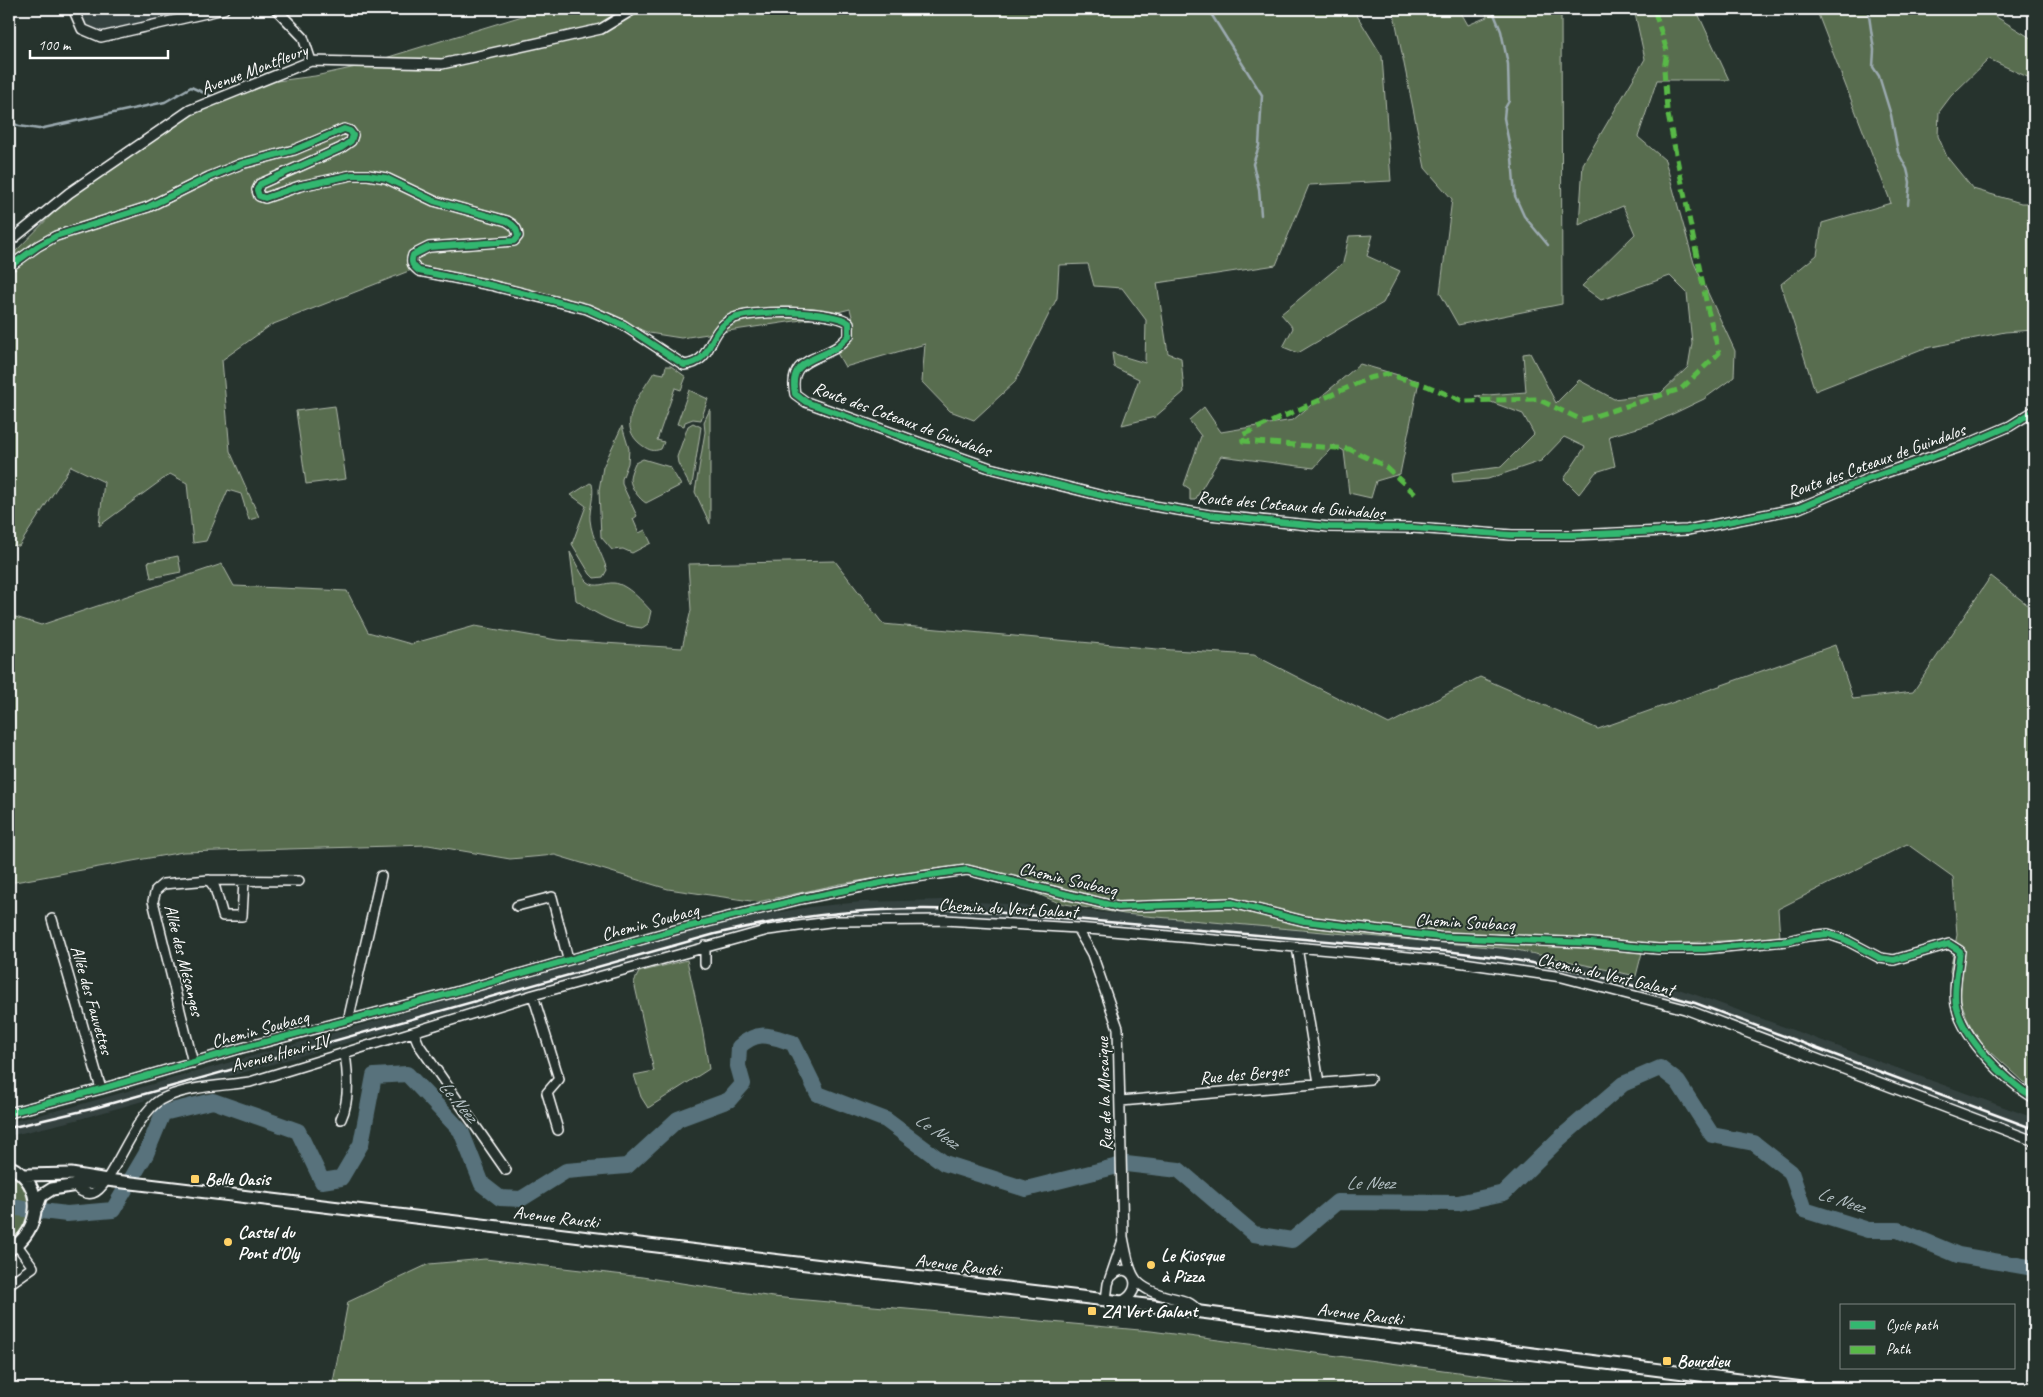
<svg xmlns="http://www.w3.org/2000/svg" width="2043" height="1397" font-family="Caveat,sans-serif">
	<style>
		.built { fill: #354241 }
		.green { fill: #596d50; stroke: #acb6a8 }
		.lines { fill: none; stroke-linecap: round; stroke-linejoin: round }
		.stream { stroke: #9baab0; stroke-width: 2.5 }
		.river { stroke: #58727b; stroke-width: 16 }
		.minor-casing { stroke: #fff; stroke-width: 12 }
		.major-casing { stroke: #fff; stroke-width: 15 }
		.minor { stroke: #26332d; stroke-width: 9 }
		.major { stroke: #26332d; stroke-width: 11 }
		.rail { stroke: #fff; stroke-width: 2.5 }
		.quiet { stroke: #58b947; stroke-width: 5; stroke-dasharray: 10 5; stroke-linecap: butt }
		.cycleway-casing { stroke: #26332d; stroke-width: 9 }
		.cycleway { stroke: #33b770; stroke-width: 6 }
		.poi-dot { fill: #ffd166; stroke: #26332d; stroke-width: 2 }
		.labels { text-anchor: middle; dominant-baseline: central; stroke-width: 4; stroke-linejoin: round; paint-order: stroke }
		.street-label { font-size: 18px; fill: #fff; stroke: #26332d }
		.poi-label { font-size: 18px; font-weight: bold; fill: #fff; stroke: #26332d; text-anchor: start }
		.water-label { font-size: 19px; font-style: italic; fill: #b4c0c4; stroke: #26332d }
	</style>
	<rect width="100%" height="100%" fill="#26332d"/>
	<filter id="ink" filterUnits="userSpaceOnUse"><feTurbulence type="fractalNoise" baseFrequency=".02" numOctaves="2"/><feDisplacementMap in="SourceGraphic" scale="10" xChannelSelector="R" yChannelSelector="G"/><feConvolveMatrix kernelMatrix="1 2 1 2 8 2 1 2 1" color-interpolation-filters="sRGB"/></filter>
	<g filter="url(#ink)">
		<!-- built -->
		<path class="built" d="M82 9H198L102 32 81 21Z
			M944 900 994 903 1465 944 1512 949 1609 969 1652 980 1702 997 2034 1118V1136L1697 1008 1630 988 1556 971 1507 963 1441 955 943 914 849 916 758 928 722 936 76 1120 9 1136V1122L68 1108 705 928 763 915 810 907 862 902Z"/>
		<!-- green -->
		<path class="green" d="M545 9H1353L1382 56 1391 181 1309 185 1276 265 1157 283 1168 353 1181 358 1184 392 1155 417 1122 425 1139 379 1114 367 1112 353 1145 363 1146 320 1122 288 1094 286 1088 264 1059 265 1057 298 1015 382 974 420 950 411 922 382 925 344 845 367 837 353 855 327 850 309 815 318 681 338 649 333 573 301 414 269 271 325 222 360 230 451 259 517 249 520 241 494 228 490 206 541 193 543 187 483 170 474 99 526 104 482 71 466 19 546 9 545V258L64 202 193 111 254 84 315 76 356 67Z
			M1393 9H1459L1468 25 1487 17 1485 9H1561L1562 304 1458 325 1440 293 1452 199 1425 168Z
			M1634 9H1696L1729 80H1657L1638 137 1665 160 1694 263 1735 351 1734 377 1704 399 1652 424 1609 436 1615 466 1596 472 1579 494 1564 479 1585 447 1564 437 1541 461 1488 479 1453 482 1452 473 1501 467 1534 434 1523 414 1475 396 1526 392 1523 354 1530 353 1556 403 1579 380 1614 399 1661 393 1688 367 1692 343 1687 293 1670 276 1601 300 1582 286 1635 234 1623 206 1579 225 1583 164 1645 59Z
			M1816 9H1991L1990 13 2034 40V80L1989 59 1951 96 1939 112 1938 136 1947 157 1973 189 2021 203H2034V330L2005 332 1922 349 1815 391 1781 284 1817 255 1822 223 1891 203Z
			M1373 235 1367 256 1400 271 1383 303 1298 353 1283 347 1293 328 1281 314 1343 263 1349 236Z
			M1360 364 1419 381 1400 474 1376 481 1371 498 1349 493 1344 451 1334 445 1314 468 1221 456 1195 500H1190V489L1184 485 1201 436 1189 420 1204 407 1221 432 1293 420Z
			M666 366H671L686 377 681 390 675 388 657 440 664 442 661 449C653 452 649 450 643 446 613 425 641 394 654 372L664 374Z
			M689 390 708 399 701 420 693 419 685 422 684 426 677 424Z
			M335 406 346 479 306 484 296 411Z
			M710 409V524L695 492 705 432 704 422Z
			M693 423 701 427 692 485 690 486 678 463 677 457 688 426Z
			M622 426 629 449 628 463 622 479V484L637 516 633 519 639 533 645 530 651 543 632 553 623 549 612 550 601 537 599 490 603 467Z
			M643 459 670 467 681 485 646 503C640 500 630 487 630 479 630 474 633 468 635 463Z
			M590 483 592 484C595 496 589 508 590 520 592 539 602 553 607 570L603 577 594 578 590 574 572 544 586 506 571 495Z
			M570 552C574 559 582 577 588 582 596 589 606 582 614 583 627 584 643 602 651 611L648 624 642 628C618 626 595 614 576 600Z
			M178 556 181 572 151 578 148 562Z
			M835 561 883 624 1157 649 1254 655 1389 724 1480 677 1598 729 1835 645 1853 699 1913 692 1991 576 2034 610V1091L1981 1043 1969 1023 1961 1002 1950 971 1957 935 1953 877 1907 844 1778 909 1780 938 1644 945 1636 976 1512 949 1124 914 1059 903 975 867 933 869 840 884 758 902 668 889 555 855 510 859 428 845 183 852 9 883V615L41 625 222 564 234 586 347 591 368 632 411 644 475 626 557 640 682 648 691 610 688 564Z
			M687 960 702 1028 709 1069 648 1108 641 1097 634 1075 654 1071 634 982 639 972Z
			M9 1173C34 1188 35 1227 9 1242Z
			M485 1259 642 1277 773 1297 1151 1331 1570 1387 1632 1386 1646 1388H332L348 1302 429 1264Z"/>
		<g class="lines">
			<!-- stream -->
			<path class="stream" d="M1208 9 1262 95 1259 146 1253 164 1259 189 1261 215
				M1492 9 1501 31 1508 64 1509 101 1505 108 1504 118 1512 158 1515 196 1524 216 1548 245
				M1868 9 1874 50 1873 67 1879 76 1891 115 1898 152 1907 169 1910 182 1908 204
				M9 121 19 126 39 129 165 102 191 87 213 97"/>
			<!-- river -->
			<path class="river" d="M9 1207 67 1214 113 1210 146 1154 163 1113 213 1101 298 1131 322 1181 341 1178 361 1144 374 1076 407 1074 461 1131 482 1184 500 1198 521 1199 566 1171 627 1166 678 1119 729 1100 743 1084 738 1066 739 1047C758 1029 770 1036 793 1043L818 1094 886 1120 944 1163 1026 1189 1126 1164 1179 1170 1254 1234 1292 1240 1337 1202 1458 1203 1504 1193 1559 1139 1623 1084 1660 1068 1678 1082 1712 1135 1754 1143 1791 1172 1804 1210 1868 1230H1898L1958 1255 2034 1268"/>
			<!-- minor casing -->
			<g class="minor-casing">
				<path id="minor" d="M75 9V13L82 29 101 37 224 9
					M276 9 303 37 311 61
					M9 242 69 193 190 110 311 61 442 64 601 29 634 9
					M9 267 38 246 56 236 148 207 209 177 241 164 294 150 344 129 350 131 353 135 351 141 341 148 260 184 257 190 259 196 265 198 300 186 352 175H368L386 178 434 201 507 221C514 225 517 228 518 236L514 241 429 247 413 255C410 263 413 266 419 271L490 285 587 309 623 325 684 365C714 362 706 334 730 320 746 309 835 310 849 323V336C845 340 841 344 837 347 814 361 788 360 795 394L806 402 990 468 1123 501 1209 515 1329 527 1414 528 1512 535H1572L1687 530 1799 508 1870 478 1963 446 2010 426 2034 411
					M209 880 215 888 223 916H242L244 880
					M517 906 552 897 568 959
					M52 919 101 1089
					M1077 928 1092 954 1118 1028 1123 1237C1131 1277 1131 1288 1173 1298 1186 1301 1190 1302 1200 1312
					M1297 947 1319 1083
					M705 964V946
					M533 995 559 1079 547 1093 558 1130
					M348 1021 381 876
					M414 1033 419 1045 506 1170
					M193 1063 153 901 156 890 163 884 209 880 299 881
					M1121 1101 1370 1079
					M9 1113 101 1089 242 1048 452 993 675 930 801 899 901 879 967 870 1118 907 1232 903 1304 921 1439 937 1591 943 1658 949H1704L1787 941 1808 936 1828 934 1846 940 1880 958 1894 960 1949 944 1960 951C1958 968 1953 989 1956 1005 1963 1039 2005 1080 2034 1098
					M341 1119C350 1100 348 1074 345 1054
					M73 1185C79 1190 85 1195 93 1193 111 1188 134 1115 160 1100 186 1086 221 1086 250 1082L533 995 768 930 837 921 945 920 1077 928 1443 960 1562 977 1685 1009 2034 1141
					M1112 1276C1131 1257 1148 1291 1120 1302
					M9 1284 33 1267 17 1245
					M1106 1300 1108 1284 1123 1240
					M1707 1388 1708 1376"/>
			</g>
			<!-- major casing -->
			<g class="major-casing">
				<path id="major" d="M9 1166C46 1183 42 1231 9 1250
					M24 1175 71 1174 107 1180 1106 1300 1803 1388
					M37 1207 41 1196 52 1189 95 1182"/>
			</g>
			<!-- minor -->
			<use href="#minor" class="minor"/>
			<!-- major -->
			<use href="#major" class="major"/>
			<!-- rail -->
			<path class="rail" d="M9 1128 91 1109 715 934C803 913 891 905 982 911L1454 952 1503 958 1584 972 1695 1003 2034 1129"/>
			<!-- quiet -->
			<path class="quiet" d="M1415 494 1385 466 1349 449 1243 441 1242 435 1369 378 1387 374 1427 386 1463 401 1537 399 1582 420 1681 389 1719 353 1708 310 1667 110 1664 69 1667 51 1654 9"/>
			<!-- cycleway casing -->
			<g class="cycleway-casing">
				<path id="cycleway" d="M9 267 38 246 56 236 148 207 209 177 241 164 294 150 344 129 350 131 353 135 351 141 341 148 260 184 257 190 259 196 265 198 300 186 352 175H368L386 178 434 201 507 221C514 225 517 228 518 236L514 241 429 247 413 255C410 263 413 266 419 271L490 285 587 309 623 325 684 365C714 362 706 334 730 320 746 309 835 310 849 323V336C845 340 841 344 837 347 814 361 788 360 795 394L806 402 990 468 1123 501 1209 515 1329 527 1414 528 1512 535H1572L1687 530 1799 508 1870 478 1963 446 2010 426 2034 411
					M9 1113 101 1089 242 1048 452 993 675 930 801 899 901 879 967 870 1118 907 1232 903 1304 921 1439 937 1591 943 1658 949H1704L1787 941 1808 936 1828 934 1846 940 1880 958 1894 960 1949 944 1960 951C1958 968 1953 989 1956 1005 1963 1039 2005 1080 2034 1098"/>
			</g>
			<!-- cycleway -->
			<use href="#cycleway" class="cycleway"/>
		</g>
	</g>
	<!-- markers -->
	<g class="poi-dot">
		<rect x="190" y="1174" width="10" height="10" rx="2.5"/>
		<circle cx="228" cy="1242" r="5"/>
		<circle cx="1151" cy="1265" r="5"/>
		<rect x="1087" y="1306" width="10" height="10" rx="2.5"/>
		<rect x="1662" y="1356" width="10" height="10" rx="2.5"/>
	</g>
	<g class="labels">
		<!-- street labels -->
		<g class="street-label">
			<text transform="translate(254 69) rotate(-21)">Avenue Montfleury</text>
			<text transform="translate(902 419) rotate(20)">Route des Coteaux de Guindalos</text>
			<text transform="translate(1876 461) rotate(-20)">Route des Coteaux de Guindalos</text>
			<text transform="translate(1291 505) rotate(5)">Route des Coteaux de Guindalos</text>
			<text transform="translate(1068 879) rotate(13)">Chemin Soubacq</text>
			<text transform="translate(1008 908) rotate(3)">Chemin du Vert Galant</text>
			<text transform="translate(650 922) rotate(-15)">Chemin Soubacq</text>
			<text transform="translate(1465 922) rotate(3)">Chemin Soubacq</text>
			<text transform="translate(184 960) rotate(76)">Allée des Mésanges</text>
			<text transform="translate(1606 974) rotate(13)">Chemin du Vert Galant</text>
			<text transform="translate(92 1000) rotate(74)">Allée des Fauvettes</text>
			<text transform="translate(260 1029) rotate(-15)">Chemin Soubacq</text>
			<text transform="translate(280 1053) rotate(-15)">Avenue Henri IV</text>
			<text transform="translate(1244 1074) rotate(-5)">Rue des Berges</text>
			<text transform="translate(1104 1094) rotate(-92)">Rue de la Mosaïque</text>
			<text transform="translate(556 1217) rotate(7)">Avenue Rauski</text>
			<text transform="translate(958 1265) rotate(7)">Avenue Rauski</text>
			<text transform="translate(1360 1314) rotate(7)">Avenue Rauski</text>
		</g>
		<!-- poi labels -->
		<g class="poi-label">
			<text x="205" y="1179">Belle Oasis</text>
			<text x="238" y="1232">Castel du<tspan x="238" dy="21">Pont d'Oly</tspan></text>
			<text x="1161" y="1255">Le Kiosque<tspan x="1161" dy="21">à Pizza</tspan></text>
			<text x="1102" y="1311">ZA Vert Galant</text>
			<text x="1677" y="1361">Bourdieu</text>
		</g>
		<!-- water labels -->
		<g class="water-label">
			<text transform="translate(458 1101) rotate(49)">Le Neez</text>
			<text transform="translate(937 1131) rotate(34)">Le Neez</text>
			<text x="1370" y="1183">Le Neez</text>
			<text transform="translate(1841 1200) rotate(18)">Le Neez</text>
		</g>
	</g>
	<!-- margin -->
	<rect width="2043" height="1397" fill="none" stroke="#26332d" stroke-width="30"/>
	<rect x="15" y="15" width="2013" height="1367" fill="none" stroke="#fff" stroke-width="2" filter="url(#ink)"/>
	<!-- legend -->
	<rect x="1840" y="1304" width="175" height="65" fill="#26332d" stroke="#7d8581"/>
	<rect x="1850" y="1321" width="25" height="8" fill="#33b770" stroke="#7d8581"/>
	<text x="1886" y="1330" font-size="15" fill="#ffffff">Cycle path</text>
	<rect x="1850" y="1346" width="25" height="8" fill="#58b947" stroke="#7d8581"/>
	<text x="1886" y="1354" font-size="15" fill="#ffffff">Path</text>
	<!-- scale -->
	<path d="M30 50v8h138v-8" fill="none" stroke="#ffffff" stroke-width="2.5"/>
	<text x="38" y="50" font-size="15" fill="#ffffff" stroke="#26332d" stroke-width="4" paint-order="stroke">100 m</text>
</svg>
